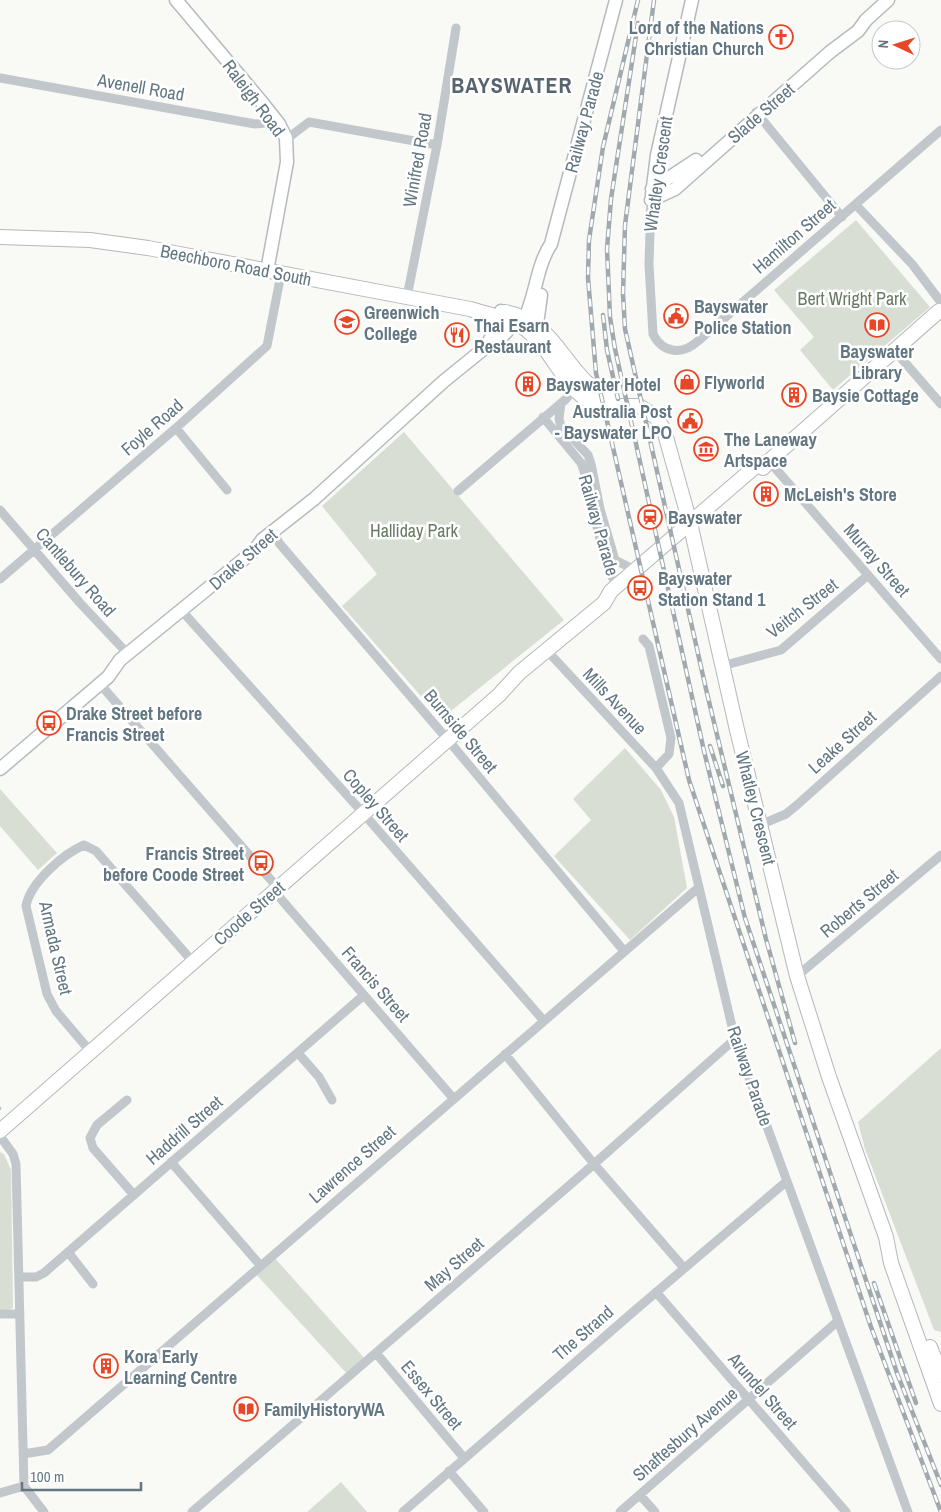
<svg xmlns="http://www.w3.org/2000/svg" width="941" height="1512" font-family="'Archivo Narrow',sans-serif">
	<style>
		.green { fill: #d9ded5 }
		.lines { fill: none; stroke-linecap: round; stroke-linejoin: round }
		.stream { stroke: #b9c7ca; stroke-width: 2.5 }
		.secondary-casing { stroke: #b4bbbf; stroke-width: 15 }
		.primary-casing { stroke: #b3b9bc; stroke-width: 16 }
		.street { stroke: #c1c7ca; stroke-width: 9 }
		.secondary { stroke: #fff; stroke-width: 12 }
		.primary { stroke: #fff; stroke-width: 14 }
		.rail-casing { stroke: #a0a9ae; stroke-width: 4.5 }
		.rail { stroke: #fff; stroke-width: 2.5; stroke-dasharray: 8; stroke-linecap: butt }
		.labels { text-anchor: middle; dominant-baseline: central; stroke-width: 5; stroke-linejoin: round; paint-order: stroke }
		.poi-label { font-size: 18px; font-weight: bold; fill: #637782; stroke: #fff; text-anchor: start }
		.street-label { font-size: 18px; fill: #637782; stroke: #fff }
		.park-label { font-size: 18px; fill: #687a62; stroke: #fff }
		.district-label { font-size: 22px; font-weight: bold; letter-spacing: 1px; fill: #55646d; stroke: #fff }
	</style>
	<rect width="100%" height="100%" fill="#f9f9f6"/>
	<!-- green -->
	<path class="green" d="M856 220 930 307 833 390 800 350 814 337 774 290Z
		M404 432 564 620 441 719 342 606 377 574 322 506Z
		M625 748 661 790 674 817 687 888 630 940 554 856 591 820 573 799Z
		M0 789 57 853 38 870 0 826Z
		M941 1048V1332L934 1330 865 1149 858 1122Z
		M0 1152 4 1154 11 1170 13 1308 0 1313Z
		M272 1255 367 1361 349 1376 253 1271Z
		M341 1482 367 1512H307Z"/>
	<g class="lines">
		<!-- stream -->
		<path class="stream" d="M0 1108V1109"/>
		<!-- secondary casing -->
		<g class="secondary-casing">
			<path id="secondary" d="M176 0 260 100 279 124 286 138 287 162 267 271
				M652 189 696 160
				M652 195 657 155 692 0
				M651 200 675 189 830 52 858 31 866 20 888 0
				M521 326C536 301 535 268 551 244L616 0
				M528 331 538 317 541 295
				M487 345 498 325 501 311
				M0 769 108 677 120 660 255 550 262 540 314 499 444 381 486 347 500 339 509 329 514 314"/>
		</g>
		<!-- primary casing -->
		<g class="primary-casing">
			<path id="primary" d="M0 237 90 240 148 248 470 309C489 315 511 318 527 330 558 355 566 399 607 409L615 406H639L656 417 664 430 690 523 737 730 797 976 829 1077 886 1237 891 1263 941 1404
				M505 312C548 320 558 354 586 382 598 394 606 390 615 406
				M763 468 769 461 939 311
				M0 1131 499 695 519 673 604 603 611 591 742 478 755 467 769 461
				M930 1347 941 1375"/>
		</g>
		<!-- street -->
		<path class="street" d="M0 78 255 124 266 123 274 118
			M756 112 842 217
			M286 138 292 135 309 122 437 145
			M651 200 649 264 653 334C663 354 683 355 698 341L941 130
			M856 205 912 264 940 301
			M407 297 437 145 456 28
			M895 351 941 404
			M561 403 559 419 561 426 588 455 591 464 600 509 615 560 637 571
			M543 417 581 463 584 471 605 561 617 587
			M176 428 227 490
			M769 461 941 659
			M458 491 566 399 577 385
			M0 510 80 603 128 654
			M274 532 279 543 448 740 624 951
			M0 579 176 428 267 346 281 274
			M182 611 363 813 544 1021
			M643 639 649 646 671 738 669 754 656 768
			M551 655 656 768 679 803 735 1039 908 1512
			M722 666 781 650 868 575
			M99 683 278 888
			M760 825 786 814 797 805 941 676
			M274 891 453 1098
			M797 976 941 855
			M90 1051 56 1011 47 994 26 906C30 883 63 854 84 845L96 851 193 962
			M298 1053 319 1077 332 1100
			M505 1054 594 1164 684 1268
			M127 1100 97 1125 90 1138 93 1148 134 1195
			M0 1136 13 1154 16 1164 24 1486 44 1512
			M171 1162 260 1265
			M68 1252 93 1284
			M20 1277H36L44 1273 364 995
			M656 1292 846 1512
			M0 1314H20
			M376 1353 464 1458
			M23 1454 48 1450 698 888
			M449 1471 484 1512
			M0 1493 24 1486
			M640 1495 655 1512
			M192 1512 594 1164 735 1039
			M403 1512 633 1312 787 1181
			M620 1512 838 1321"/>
		<!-- secondary -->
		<use href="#secondary" class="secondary"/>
		<!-- primary -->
		<use href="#primary" class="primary"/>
		<!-- rail casing -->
		<g class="rail-casing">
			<path id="rail" d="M638 0 603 147 589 240 588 278 596 373 689 780 871 1327 941 1512
				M654 0 625 225 623 294 625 329 706 689 766 939 795 1043
				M638 23 611 199 607 249 610 317 615 349 704 751 745 918 897 1373 941 1485
				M603 315 607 350 618 399
				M710 746 723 786
				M874 1283 916 1403"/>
		</g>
		<!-- rail -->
		<use href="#rail" class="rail"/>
	</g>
	<!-- icons -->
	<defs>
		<g id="church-ring" transform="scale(1.25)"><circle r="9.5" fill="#fff" stroke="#e84727" stroke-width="1.5"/><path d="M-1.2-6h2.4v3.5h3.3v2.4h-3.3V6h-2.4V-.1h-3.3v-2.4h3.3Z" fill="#e84727"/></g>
		<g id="civic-ring" transform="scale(1.25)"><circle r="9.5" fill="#fff" stroke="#e84727" stroke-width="1.5"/><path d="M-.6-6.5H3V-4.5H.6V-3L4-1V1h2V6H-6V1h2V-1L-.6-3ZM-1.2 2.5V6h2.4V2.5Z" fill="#e84727"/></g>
		<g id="university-ring" transform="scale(1.25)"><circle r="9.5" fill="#fff" stroke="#e84727" stroke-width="1.5"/><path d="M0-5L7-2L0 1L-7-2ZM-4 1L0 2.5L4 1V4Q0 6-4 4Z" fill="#e84727"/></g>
		<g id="library-ring" transform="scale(1.25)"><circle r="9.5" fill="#fff" stroke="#e84727" stroke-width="1.5"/><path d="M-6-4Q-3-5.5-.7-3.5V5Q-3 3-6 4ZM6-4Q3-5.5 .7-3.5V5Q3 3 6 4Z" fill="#e84727"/></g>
		<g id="restaurant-ring" transform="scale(1.25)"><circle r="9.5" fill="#fff" stroke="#e84727" stroke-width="1.5"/><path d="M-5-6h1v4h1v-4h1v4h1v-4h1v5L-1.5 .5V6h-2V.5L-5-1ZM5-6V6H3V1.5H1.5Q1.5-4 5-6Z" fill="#e84727"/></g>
		<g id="shop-ring" transform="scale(1.25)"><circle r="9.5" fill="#fff" stroke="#e84727" stroke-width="1.5"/><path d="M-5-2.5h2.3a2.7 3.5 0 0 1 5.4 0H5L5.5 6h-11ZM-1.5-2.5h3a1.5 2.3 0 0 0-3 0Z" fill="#e84727"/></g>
		<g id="building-ring" transform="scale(1.25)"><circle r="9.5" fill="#fff" stroke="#e84727" stroke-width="1.5"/><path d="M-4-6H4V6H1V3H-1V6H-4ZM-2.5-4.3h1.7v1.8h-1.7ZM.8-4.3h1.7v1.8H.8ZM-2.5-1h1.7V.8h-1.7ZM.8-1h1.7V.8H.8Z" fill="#e84727"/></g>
		<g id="museum-ring" transform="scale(1.25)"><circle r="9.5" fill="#fff" stroke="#e84727" stroke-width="1.5"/><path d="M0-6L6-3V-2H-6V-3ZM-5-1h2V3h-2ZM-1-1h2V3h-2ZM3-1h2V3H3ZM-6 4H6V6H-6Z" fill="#e84727"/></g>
		<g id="station-ring" transform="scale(1.25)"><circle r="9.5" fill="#fff" stroke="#e84727" stroke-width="1.5"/><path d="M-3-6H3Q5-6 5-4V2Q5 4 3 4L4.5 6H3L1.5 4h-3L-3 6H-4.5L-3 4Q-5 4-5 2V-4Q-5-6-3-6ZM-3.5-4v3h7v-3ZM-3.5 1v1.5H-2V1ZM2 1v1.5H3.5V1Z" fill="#e84727"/></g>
		<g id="bus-ring" transform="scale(1.25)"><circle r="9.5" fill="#fff" stroke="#e84727" stroke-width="1.5"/><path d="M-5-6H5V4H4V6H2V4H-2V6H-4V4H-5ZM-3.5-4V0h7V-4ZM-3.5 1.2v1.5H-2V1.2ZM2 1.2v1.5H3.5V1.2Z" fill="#e84727"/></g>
	</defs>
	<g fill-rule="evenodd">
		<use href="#church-ring" x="781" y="37"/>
		<use href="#civic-ring" x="676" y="316"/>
		<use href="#university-ring" x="347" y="322"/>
		<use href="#library-ring" x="877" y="325"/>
		<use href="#restaurant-ring" x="457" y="335"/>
		<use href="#shop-ring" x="687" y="382"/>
		<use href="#building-ring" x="528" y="384"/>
		<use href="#building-ring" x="794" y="395"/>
		<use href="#civic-ring" x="690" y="421"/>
		<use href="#museum-ring" x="706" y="449"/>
		<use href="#building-ring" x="766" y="494"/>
		<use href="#station-ring" x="650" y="517"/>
		<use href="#bus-ring" x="640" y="588"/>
		<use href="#bus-ring" x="49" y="723"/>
		<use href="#bus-ring" x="261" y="863"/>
		<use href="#building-ring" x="106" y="1366"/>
		<use href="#library-ring" x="246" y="1409"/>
	</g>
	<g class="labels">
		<!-- poi labels -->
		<g class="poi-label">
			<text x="764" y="27" text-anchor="end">Lord of the Nations<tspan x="764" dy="21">Christian Church</tspan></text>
			<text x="694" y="306">Bayswater<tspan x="694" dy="21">Police Station</tspan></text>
			<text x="364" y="312">Greenwich<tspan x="364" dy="21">College</tspan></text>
			<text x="474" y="325">Thai Esarn<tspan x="474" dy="21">Restaurant</tspan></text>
			<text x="877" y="351" text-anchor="middle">Bayswater<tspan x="877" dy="21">Library</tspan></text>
			<text x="704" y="382">Flyworld</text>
			<text x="546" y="384">Bayswater Hotel</text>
			<text x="812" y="395">Baysie Cottage</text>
			<text x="672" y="411" text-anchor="end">Australia Post<tspan x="672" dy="21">- Bayswater LPO</tspan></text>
			<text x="724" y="439">The Laneway<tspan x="724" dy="21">Artspace</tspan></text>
			<text x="784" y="494">McLeish's Store</text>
			<text x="668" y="517">Bayswater</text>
			<text x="658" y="578">Bayswater<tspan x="658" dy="21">Station Stand 1</tspan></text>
			<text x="66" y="713">Drake Street before<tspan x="66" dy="21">Francis Street</tspan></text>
			<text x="244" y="853" text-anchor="end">Francis Street<tspan x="244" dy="21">before Coode Street</tspan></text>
			<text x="124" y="1356">Kora Early<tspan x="124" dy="21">Learning Centre</tspan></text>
			<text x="264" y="1409">FamilyHistoryWA</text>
		</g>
		<!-- street labels -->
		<g class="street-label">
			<text transform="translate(141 87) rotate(10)">Avenell Road</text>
			<text transform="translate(254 98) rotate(53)">Raleigh Road</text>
			<text transform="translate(761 113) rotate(-41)">Slade Street</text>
			<text transform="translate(584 122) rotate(-75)">Railway Parade</text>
			<text transform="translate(417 160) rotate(-80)">Winifred Road</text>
			<text transform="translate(658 174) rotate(-82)">Whatley Crescent</text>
			<text transform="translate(794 236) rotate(-41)">Hamilton Street</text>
			<text transform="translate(236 265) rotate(11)">Beechboro Road South</text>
			<text transform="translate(152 427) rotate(-41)">Foyle Road</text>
			<text transform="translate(599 525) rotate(74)">Railway Parade</text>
			<text transform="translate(243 559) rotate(-41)">Drake Street</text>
			<text transform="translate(877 560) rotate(49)">Murray Street</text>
			<text transform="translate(76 572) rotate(49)">Cantlebury Road</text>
			<text transform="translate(802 608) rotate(-38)">Veitch Street</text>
			<text transform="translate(615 701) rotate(47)">Mills Avenue</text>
			<text transform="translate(461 731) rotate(50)">Burnside Street</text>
			<text transform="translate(842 742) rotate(-42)">Leake Street</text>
			<text transform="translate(376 805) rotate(49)">Copley Street</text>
			<text transform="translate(756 808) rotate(76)">Whatley Crescent</text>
			<text transform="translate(859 903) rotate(-40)">Roberts Street</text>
			<text transform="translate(249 913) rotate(-41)">Coode Street</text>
			<text transform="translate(56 948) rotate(77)">Armada Street</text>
			<text transform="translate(376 984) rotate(49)">Francis Street</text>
			<text transform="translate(750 1076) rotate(71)">Railway Parade</text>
			<text transform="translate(184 1130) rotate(-41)">Haddrill Street</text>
			<text transform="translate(352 1164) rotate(-41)">Lawrence Street</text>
			<text transform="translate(454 1264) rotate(-41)">May Street</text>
			<text transform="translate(583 1333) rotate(-41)">The Strand</text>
			<text transform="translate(763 1391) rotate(49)">Arundel Street</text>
			<text transform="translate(432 1395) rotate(50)">Essex Street</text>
			<text transform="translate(685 1434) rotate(-41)">Shaftesbury Avenue</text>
		</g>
		<!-- park labels -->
		<g class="park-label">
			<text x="852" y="298">Bert Wright Park</text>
			<text x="414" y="530">Halliday Park</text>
		</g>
		<!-- district labels -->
		<g class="district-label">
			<text x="512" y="85">BAYSWATER</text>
		</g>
	</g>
	<!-- north arrow -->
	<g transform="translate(896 45) rotate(274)"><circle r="24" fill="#ffffff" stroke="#c1c9cd"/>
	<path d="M0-4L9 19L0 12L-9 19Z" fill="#e84727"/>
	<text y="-8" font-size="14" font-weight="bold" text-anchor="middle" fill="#637782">N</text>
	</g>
	<!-- scale -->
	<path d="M22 1482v8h119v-8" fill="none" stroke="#637782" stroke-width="2.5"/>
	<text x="30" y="1482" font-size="15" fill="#637782" stroke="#ffffff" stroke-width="4" paint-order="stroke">100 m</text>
</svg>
